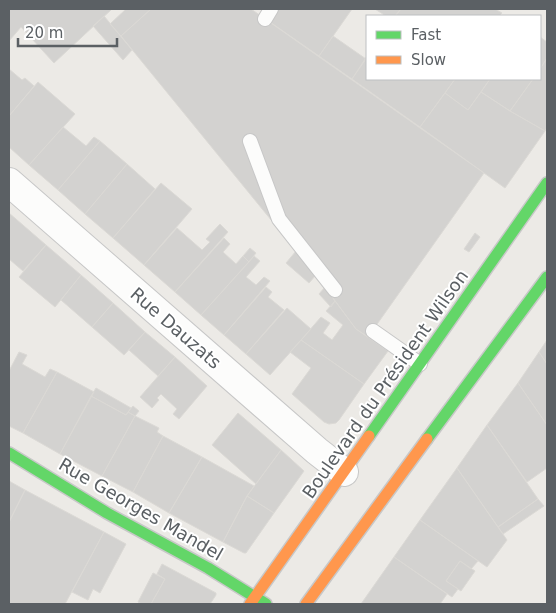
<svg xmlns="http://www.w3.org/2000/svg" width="556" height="613" font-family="'DejaVu Sans',sans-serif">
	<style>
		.building { fill: #d3d2d0; stroke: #dbd9d5 }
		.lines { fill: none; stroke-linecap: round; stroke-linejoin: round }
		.lane-casing { stroke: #c7c7c7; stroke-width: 16 }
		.street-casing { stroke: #c7c7c7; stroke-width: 30 }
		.fast-casing { stroke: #c8c8c8; stroke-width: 14 }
		.slow-casing { stroke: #c8c8c8; stroke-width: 14 }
		.lane { stroke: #fcfcfb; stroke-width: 14 }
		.street { stroke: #fcfcfb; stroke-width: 28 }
		.fast { stroke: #63d668; stroke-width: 11 }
		.slow { stroke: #ff974d; stroke-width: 11 }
		.labels { text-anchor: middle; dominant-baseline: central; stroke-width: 4; stroke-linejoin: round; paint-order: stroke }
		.street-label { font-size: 18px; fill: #5b6064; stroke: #fff }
	</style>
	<rect width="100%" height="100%" fill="#eceae6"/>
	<!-- building -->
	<path class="building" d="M9 9H112L54 63 21 27 9 41Z
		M126 9H151L121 36 110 24Z
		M151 9H251L484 173 368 337 356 329 316 275 121 36Z
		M279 9H352L319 56 270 22Z
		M375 9H401L395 16H386Z
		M401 9H495L502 13 499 16H395Z
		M104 16 132 50 123 60 93 26Z
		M333 36 366 59 352 79 319 56Z
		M540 37 547 42V58L540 69Z
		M367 56V79H455L420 127 352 79Z
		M547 58V127L545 131 510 111 533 79H540V69Z
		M9 69 22 80 25 78 34 86 9 116Z
		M455 79H490L468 110 445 93Z
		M490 79H533L510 111 481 92Z
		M38 82 75 114 29 165 9 147V116Z
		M481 92 510 111 545 131 505 188 420 127 445 93 468 110Z
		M63 127 86 146 94 137 100 141 58 190 29 165Z
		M100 141 127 164 85 214 58 190Z
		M127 164 155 189 113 238 85 214Z
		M161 183 192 209 144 265 113 238Z
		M9 213 46 245 23 271 9 259Z
		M220 224 228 232 175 292 144 265 177 228 202 250 210 242 206 239Z
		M475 233 480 237 469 252 464 249Z
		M224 238 230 244 223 252 236 264 243 256 249 262 201 315 175 292Z
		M46 245 81 275 55 307 19 277Z
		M250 248 256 253 249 262 243 256Z
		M296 251 316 275 309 283 286 263Z
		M254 256 260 261 246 277 256 285 264 277 270 281 224 335 201 315Z
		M81 275 113 303 92 327 61 300Z
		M266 287 272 292 268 297 284 310 246 354 224 335Z
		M325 287 335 301 331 307 319 294Z
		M335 301 356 329 388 351 364 384 301 340 321 317 330 323 323 333 332 340 343 325 326 311Z
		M113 303 145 332 124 355 92 327Z
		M287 308 311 329 270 375 246 354Z
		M145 332 175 357 158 376 129 350Z
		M301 340 364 384 339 420 336 423 329 424 324 422 292 394 311 368 290 352Z
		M547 340V364L539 352Z
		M19 352 27 355 22 364 45 377 50 369 57 372 23 433 9 426V371Z
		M539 352 547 364V425L518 383Z
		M175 357 207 386 179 419 173 414 177 409 161 394 157 398 159 400 152 408 140 397Z
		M57 372 94 392 60 454 23 433Z
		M518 383 547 425V468L527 482 487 425Z
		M96 388 131 408 126 415 91 396Z
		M91 396 126 415 128 412 135 416 102 476 60 454Z
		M133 406 139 411 135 416 128 412Z
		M238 413 281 450 256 484 212 445Z
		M135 416 159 428 157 432 163 436 133 492 102 476Z
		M487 425 538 499 498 527 457 468Z
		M163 436 202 457 169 513 133 492Z
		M281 450 304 471 274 513 247 496Z
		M202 457 254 486 247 496 223 542 169 513Z
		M457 468 507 540 487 567 420 520Z
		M9 481 25 490 9 522Z
		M25 490 104 532 65 604H9V522Z
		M247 496 274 513 246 553H244L223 542Z
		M538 499 544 506 503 534 498 527Z
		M420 520 478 561 471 569 460 561 446 581 458 589 452 597 394 557Z
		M104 532 126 544 100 593 93 589 88 600 72 592Z
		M394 557 447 594 440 604H361Z
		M460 561 475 571 461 591 446 581Z
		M162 564 216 593V595L210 604H151L165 579 157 574Z
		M153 573 165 579 151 604H142L138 602Z"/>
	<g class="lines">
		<!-- lane casing -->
		<g class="lane-casing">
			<path id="lane" d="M265 19 271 9
				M250 141 279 219 335 290
				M373 331 420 364"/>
		</g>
		<!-- street casing -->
		<g class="street-casing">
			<path id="street" d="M9 182 317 451 344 472"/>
		</g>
		<!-- fast casing -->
		<g class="fast-casing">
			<path id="fast" d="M369 436 547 183
				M427 439 547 277
				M9 453 107 513 208 568 266 604"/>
		</g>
		<!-- slow casing -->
		<g class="slow-casing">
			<path id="slow" d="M250 604 369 436
				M306 604 427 439"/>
		</g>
		<!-- lane -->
		<use href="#lane" class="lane"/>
		<!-- street -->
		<use href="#street" class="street"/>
		<!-- fast -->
		<use href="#fast" class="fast"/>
		<!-- slow -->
		<use href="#slow" class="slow"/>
	</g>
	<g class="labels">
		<!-- street labels -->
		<g class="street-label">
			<text transform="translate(176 328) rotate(41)">Rue Dauzats</text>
			<text transform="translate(385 384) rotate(-55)">Boulevard du Président Wilson</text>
			<text transform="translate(141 509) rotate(30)">Rue Georges Mandel</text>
		</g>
	</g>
	<!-- border -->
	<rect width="556" height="613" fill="none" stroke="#5b6064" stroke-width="20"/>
	<!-- legend -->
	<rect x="366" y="15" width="175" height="65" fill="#ffffff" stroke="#bdbfc1"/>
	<rect x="376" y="31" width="25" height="8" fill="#63d668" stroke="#bdbfc1"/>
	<text x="411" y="40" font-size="15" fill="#5b6064">Fast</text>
	<rect x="376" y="56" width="25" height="8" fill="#ff974d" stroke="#bdbfc1"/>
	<text x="411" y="65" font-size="15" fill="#5b6064">Slow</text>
	<!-- scale -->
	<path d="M18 38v8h99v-8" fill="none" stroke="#5b6064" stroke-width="2.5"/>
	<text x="25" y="38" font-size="15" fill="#5b6064" stroke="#ffffff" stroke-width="4" paint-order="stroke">20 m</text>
</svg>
